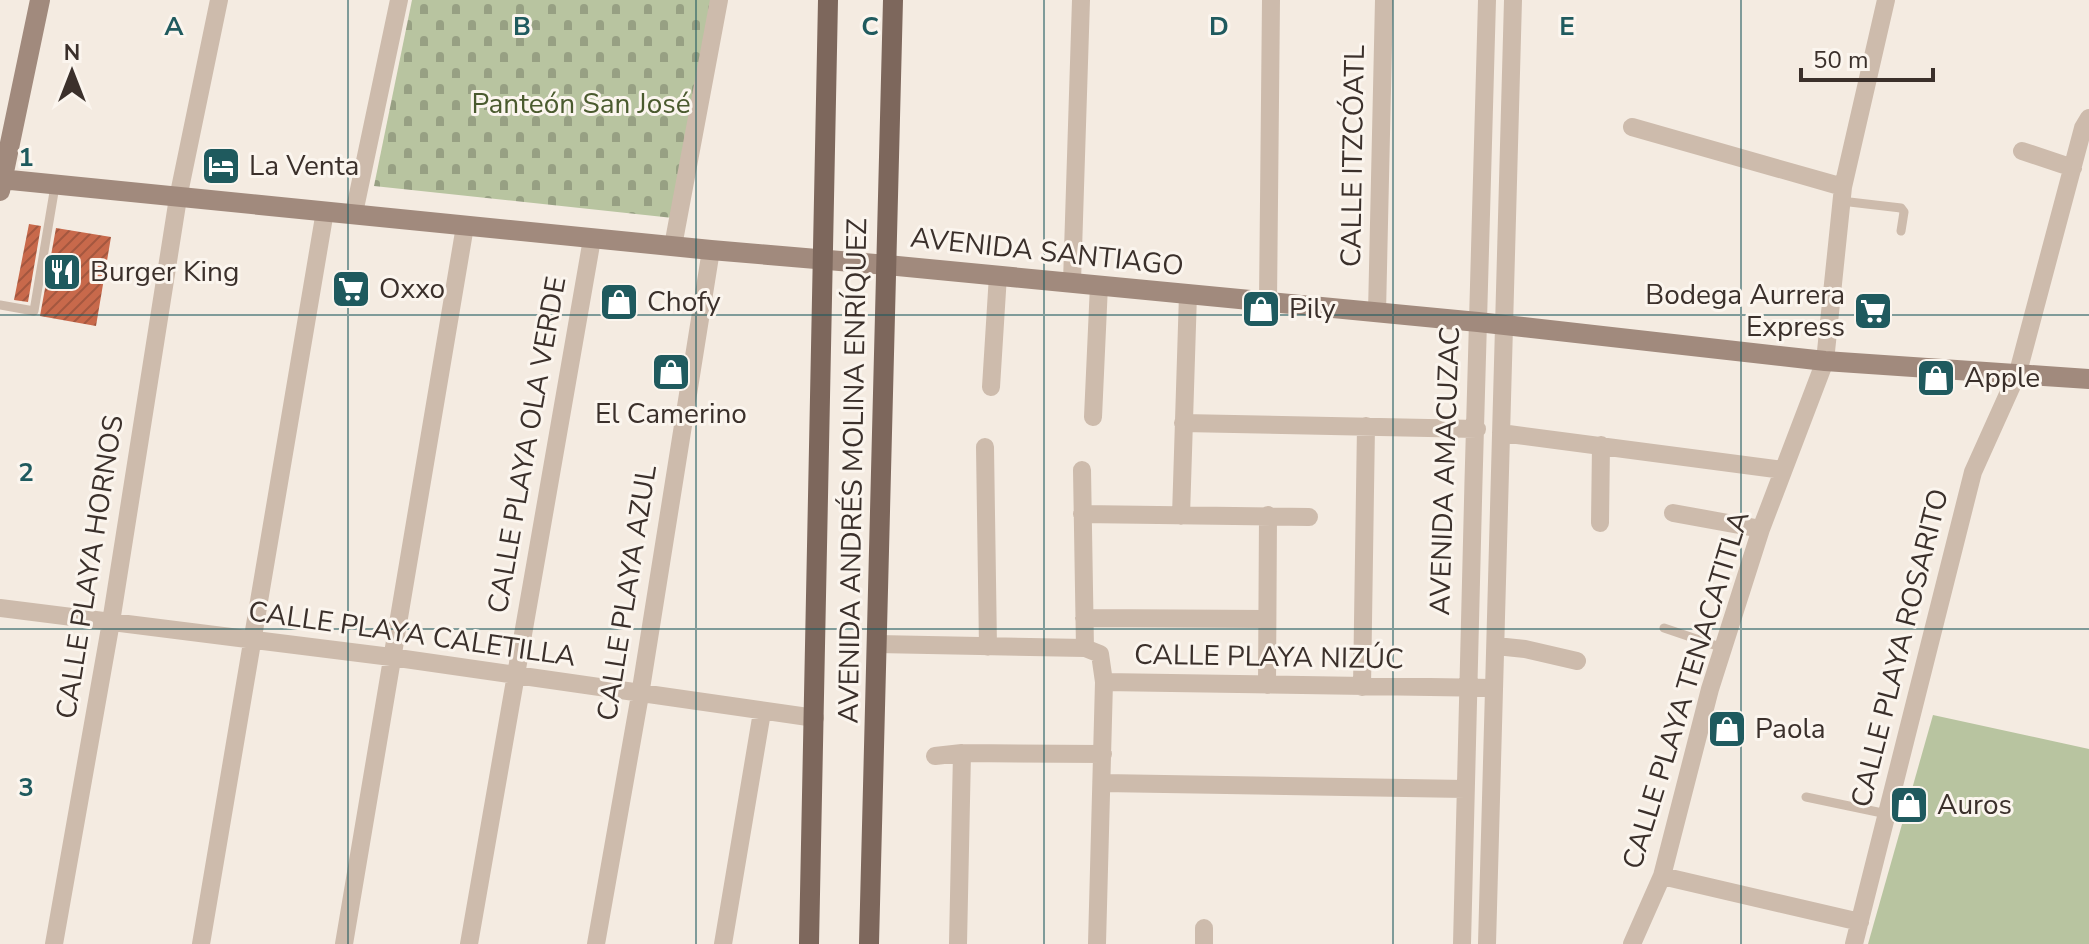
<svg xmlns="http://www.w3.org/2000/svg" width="2089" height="944" font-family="'Nunito Sans',sans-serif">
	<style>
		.grass { fill: #b8c4a0 }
		.cemetery { fill: url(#cemetery-stones) }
		.building { fill: url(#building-hatch) }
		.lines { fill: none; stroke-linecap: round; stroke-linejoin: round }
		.lane { stroke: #cdbbac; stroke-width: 9 }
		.street { stroke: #cdbbac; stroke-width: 18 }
		.secondary { stroke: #a18a7d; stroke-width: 20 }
		.primary { stroke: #7d675c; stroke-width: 20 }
		.grid { fill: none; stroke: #1f5a5e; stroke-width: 2; stroke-opacity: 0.55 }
		.labels { text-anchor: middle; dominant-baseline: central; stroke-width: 6; stroke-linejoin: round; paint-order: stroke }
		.park-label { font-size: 28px; fill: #4a5a2e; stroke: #fbf5ee }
		.street-label { font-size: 28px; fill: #3b302b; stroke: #fbf5ee }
		.poi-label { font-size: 28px; fill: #3b302b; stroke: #fbf5ee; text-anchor: start }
		.grid-label { font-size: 26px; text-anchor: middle; font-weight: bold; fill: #1f5a5e; stroke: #fbf5ee; stroke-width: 6; stroke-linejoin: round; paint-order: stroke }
	</style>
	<defs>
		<pattern id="cemetery-stones" width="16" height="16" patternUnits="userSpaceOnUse" patternTransform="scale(2)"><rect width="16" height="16" fill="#b8c4a0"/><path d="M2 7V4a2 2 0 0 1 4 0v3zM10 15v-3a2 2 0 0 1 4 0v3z" fill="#97a083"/></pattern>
		<pattern id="building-hatch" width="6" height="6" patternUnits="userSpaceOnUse" patternTransform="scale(2)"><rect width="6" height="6" fill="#c8694b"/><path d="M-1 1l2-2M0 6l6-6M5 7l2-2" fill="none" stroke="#a4573f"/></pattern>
	</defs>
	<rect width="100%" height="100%" fill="#f4ebe1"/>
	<!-- grass -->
	<path class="grass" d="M1933 715 2089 749V944H1868Z"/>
	<!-- cemetery -->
	<path class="cemetery" d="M412 0H714L673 218 374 186Z"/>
	<!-- building -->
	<path class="building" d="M29 224 41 226 28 302 14 300Z
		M56 228 111 237 96 326 40 316Z"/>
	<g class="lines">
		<!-- lane -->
		<path class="lane" d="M1841 201 1901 208 1904 212 1901 231
			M0 305 34 311 55 186
			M1664 628 1723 648
			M1806 797 1887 814"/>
		<!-- street -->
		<path class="street" d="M1632 127 1843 187
			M2022 151 2073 168
			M354 213 399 0
			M673 246 719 0
			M1072 282 1081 0
			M1268 302 1271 0
			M1377 313 1384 0
			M991 387 998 275
			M1093 417 1099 285
			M1183 423 1477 429
			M1501 433 1783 470
			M985 447 988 647
			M1082 470 1085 648
			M1673 513 1761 529
			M1082 514 1309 517
			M1181 516 1188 294
			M1600 523 1601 445
			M0 608 391 657 815 718
			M1084 618 1267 619
			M877 644 1085 648 1100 654 1104 682 1097 944
			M1496 646 1525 649 1577 661
			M1104 682 1494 688
			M1267 685 1268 515
			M1362 687 1366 426
			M935 756 962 753 1103 754
			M1103 783 1465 789
			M1662 876 1860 922
			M54 944 111 622 178 198 219 0
			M201 944 325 211
			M344 944 465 226
			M469 944 592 239
			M596 944 640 695 711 250
			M723 944 762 712
			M958 944 962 753
			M1204 944V928
			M1462 944C1469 629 1478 315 1487 0
			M1487 944 1513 0
			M1632 944 1662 876 1710 689 1761 529 1825 361 1843 187 1886 0
			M1854 944 1973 472 2018 372 2083 128 2089 118"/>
		<!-- secondary -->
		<path class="secondary" d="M0 179 711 250 887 265 1478 322 1825 361 2089 379
			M0 191 40 0"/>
		<!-- primary -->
		<path class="primary" d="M809 944 828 0
			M869 944 893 0"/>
	</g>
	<!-- grid -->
	<path class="grid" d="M348 0V944M696 0V944M1044 0V944M1393 0V944M1741 0V944M0 315H2089M0 629H2089"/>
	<!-- icons -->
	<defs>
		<g id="hotel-square" transform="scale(2)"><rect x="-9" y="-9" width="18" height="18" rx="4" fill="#1f5a5e" stroke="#fbf5ee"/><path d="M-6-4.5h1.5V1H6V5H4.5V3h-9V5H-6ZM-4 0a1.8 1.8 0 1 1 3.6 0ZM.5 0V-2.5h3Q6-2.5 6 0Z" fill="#fff"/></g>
		<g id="restaurant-square" transform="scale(2)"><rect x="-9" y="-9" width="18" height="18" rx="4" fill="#1f5a5e" stroke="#fbf5ee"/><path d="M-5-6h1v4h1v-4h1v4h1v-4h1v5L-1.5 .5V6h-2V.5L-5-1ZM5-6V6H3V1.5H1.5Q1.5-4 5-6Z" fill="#fff"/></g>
		<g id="supermarket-square" transform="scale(2)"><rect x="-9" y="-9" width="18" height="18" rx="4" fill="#1f5a5e" stroke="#fbf5ee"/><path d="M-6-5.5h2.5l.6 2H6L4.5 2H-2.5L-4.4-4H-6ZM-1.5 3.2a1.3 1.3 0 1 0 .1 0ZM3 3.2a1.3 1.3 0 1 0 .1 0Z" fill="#fff"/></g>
		<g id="shop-square" transform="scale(2)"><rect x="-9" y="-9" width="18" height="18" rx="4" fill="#1f5a5e" stroke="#fbf5ee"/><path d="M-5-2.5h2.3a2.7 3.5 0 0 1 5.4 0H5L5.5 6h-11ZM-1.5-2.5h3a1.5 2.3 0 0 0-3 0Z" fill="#fff"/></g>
	</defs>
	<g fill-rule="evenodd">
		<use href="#hotel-square" x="221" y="166"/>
		<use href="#restaurant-square" x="62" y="272"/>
		<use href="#supermarket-square" x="351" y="289"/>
		<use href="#shop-square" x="619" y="302"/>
		<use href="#shop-square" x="1261" y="309"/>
		<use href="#supermarket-square" x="1873" y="311"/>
		<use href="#shop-square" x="671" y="372"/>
		<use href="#shop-square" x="1936" y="378"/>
		<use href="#shop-square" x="1727" y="729"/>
		<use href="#shop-square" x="1909" y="805"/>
	</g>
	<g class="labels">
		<!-- park labels -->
		<g class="park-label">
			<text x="581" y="104">Panteón San José</text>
		</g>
		<!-- street labels -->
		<g class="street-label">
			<text transform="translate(1353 156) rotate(-89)">CALLE ITZCÓATL</text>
			<text transform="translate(1047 252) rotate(6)">AVENIDA SANTIAGO</text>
			<text transform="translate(527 445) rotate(-80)">CALLE PLAYA OLA VERDE</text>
			<text transform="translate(853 471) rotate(-89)">AVENIDA ANDRÉS MOLINA ENRÍQUEZ</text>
			<text transform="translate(1445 471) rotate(-88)">AVENIDA AMACUZAC</text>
			<text transform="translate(90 567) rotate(-81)">CALLE PLAYA HORNOS</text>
			<text transform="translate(627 593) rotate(-81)">CALLE PLAYA AZUL</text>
			<text transform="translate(412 634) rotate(8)">CALLE PLAYA CALETILLA</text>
			<text transform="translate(1900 648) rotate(-76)">CALLE PLAYA ROSARITO</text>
			<text transform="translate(1269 657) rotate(1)">CALLE PLAYA NIZÚC</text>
			<text transform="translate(1686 690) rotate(-73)">CALLE PLAYA TENACATITLA</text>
		</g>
		<!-- poi labels -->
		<g class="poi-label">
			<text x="249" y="166">La Venta</text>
			<text x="90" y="272">Burger King</text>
			<text x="379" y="289">Oxxo</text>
			<text x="1845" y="295" text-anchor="end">Bodega Aurrera<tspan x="1845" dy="32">Express</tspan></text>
			<text x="647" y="302">Chofy</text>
			<text x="1289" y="309">Pily</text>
			<text x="1964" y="378">Apple</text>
			<text x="671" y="414" text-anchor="middle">El Camerino</text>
			<text x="1755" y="729">Paola</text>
			<text x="1937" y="805">Auros</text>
		</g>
	</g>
	<g class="grid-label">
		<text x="174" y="35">A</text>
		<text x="522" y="35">B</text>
		<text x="870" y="35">C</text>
		<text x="1219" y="35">D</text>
		<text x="1567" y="35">E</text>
		<text x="26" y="166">1</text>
		<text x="26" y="481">2</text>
		<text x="26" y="796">3</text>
	</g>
	<!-- north arrow -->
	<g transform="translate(72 72)" stroke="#fbf5ee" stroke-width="6" paint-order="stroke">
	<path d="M0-6L14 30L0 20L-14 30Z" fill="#3b302b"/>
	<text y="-12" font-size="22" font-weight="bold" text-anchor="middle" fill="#3b302b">N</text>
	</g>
	<!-- scale -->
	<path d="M1801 68v12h132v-12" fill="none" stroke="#3b302b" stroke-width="4"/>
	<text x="1813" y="68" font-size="24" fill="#3b302b" stroke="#fbf5ee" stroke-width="6" paint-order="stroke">50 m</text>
</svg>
